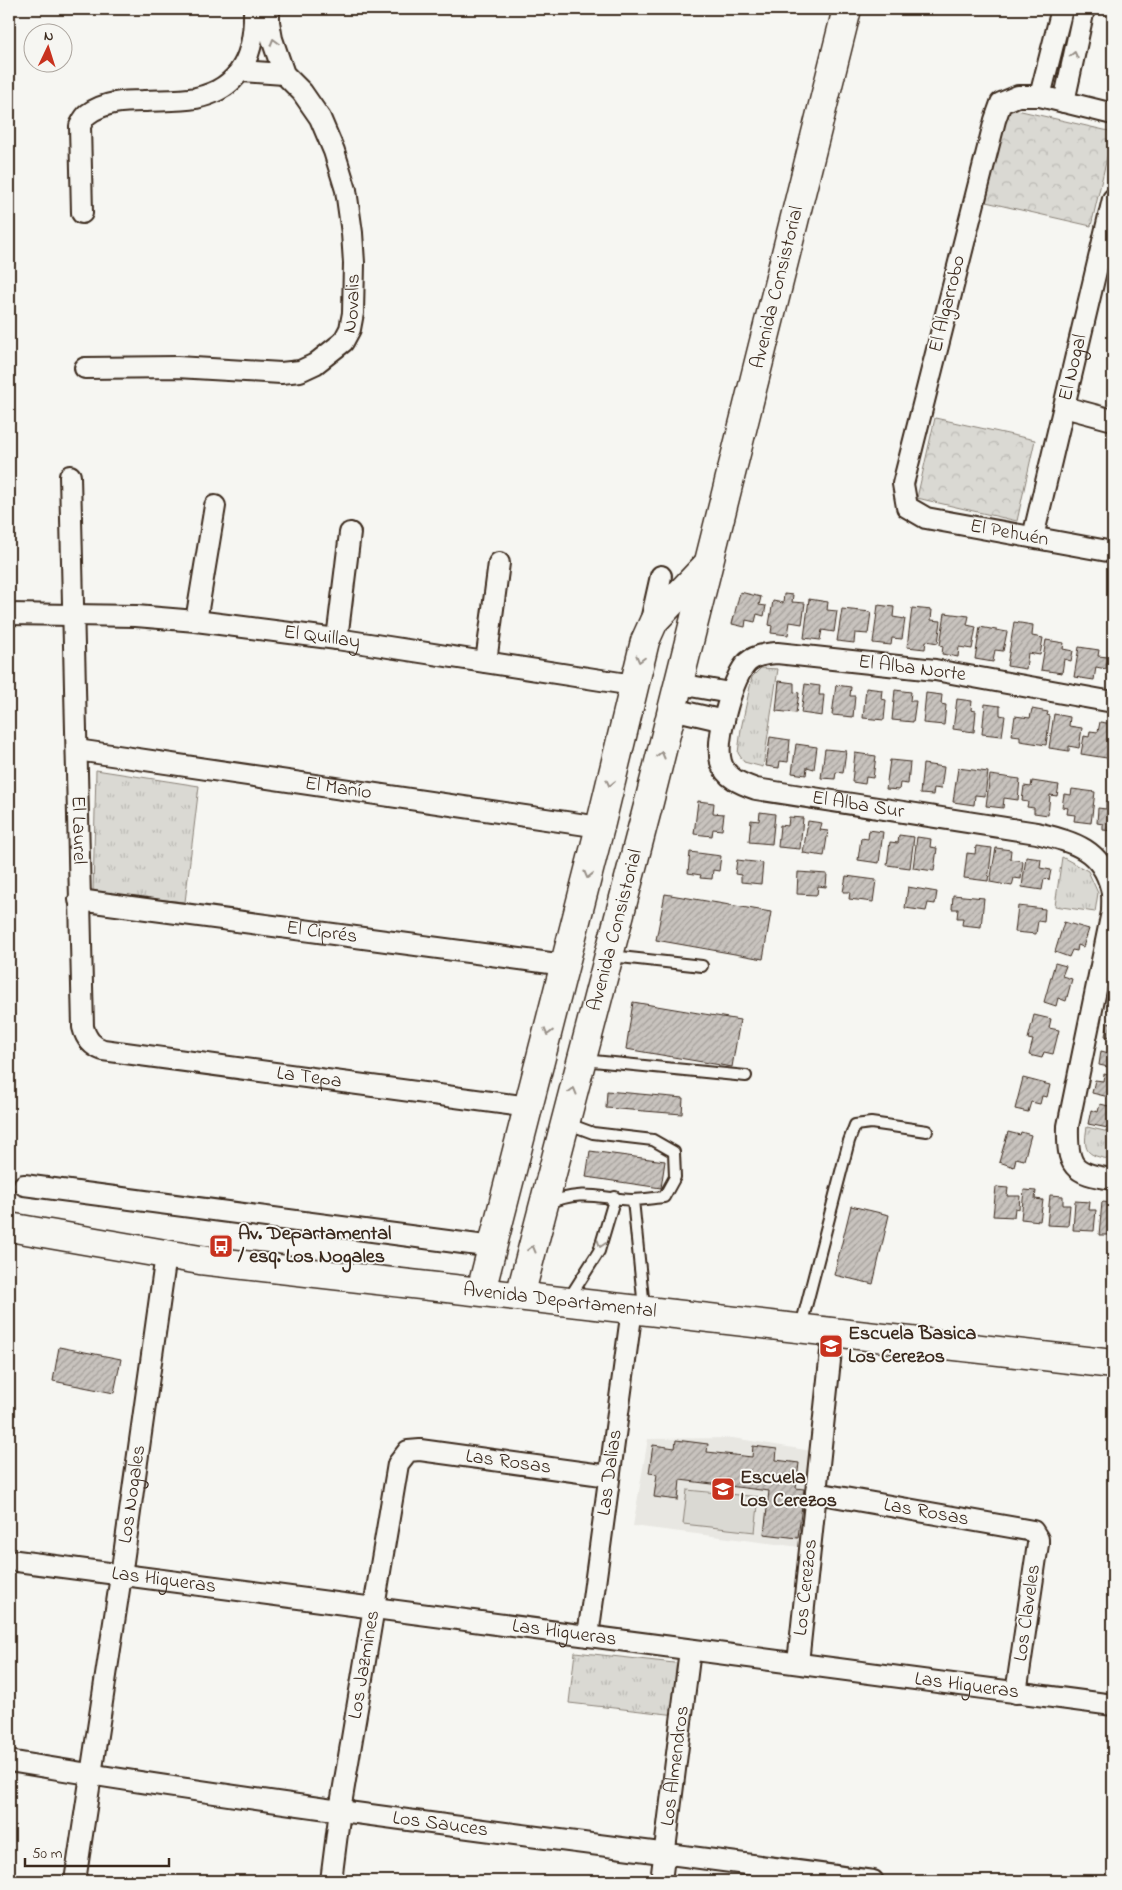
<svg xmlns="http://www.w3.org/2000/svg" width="1122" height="1890" font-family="'Indie Flower',sans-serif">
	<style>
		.built { fill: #e8e7e2 }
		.grass { fill: url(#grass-tufts); stroke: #8a8278 }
		.forest { fill: url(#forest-crowns); stroke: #8a8278 }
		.garden { fill: #dad9d3; stroke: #8a8278 }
		.building { fill: url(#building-hatch); stroke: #3b2a1e }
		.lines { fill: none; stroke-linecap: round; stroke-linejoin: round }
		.lane-casing { stroke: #3b2a1e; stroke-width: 14 }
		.street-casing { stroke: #3b2a1e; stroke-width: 24 }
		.secondary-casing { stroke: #3b2a1e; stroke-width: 31 }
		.lane { stroke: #f6f6f2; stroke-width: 10 }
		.street { stroke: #f6f6f2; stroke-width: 20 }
		.secondary { stroke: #f6f6f2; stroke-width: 28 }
		.oneway { stroke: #989088 }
		.labels { text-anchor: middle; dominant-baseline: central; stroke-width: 4; stroke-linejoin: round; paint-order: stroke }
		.street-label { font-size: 20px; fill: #3b2a1e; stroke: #f6f6f2 }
		.poi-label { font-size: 20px; font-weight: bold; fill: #3b2a1e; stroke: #f6f6f2; text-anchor: start }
	</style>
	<defs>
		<pattern id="grass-tufts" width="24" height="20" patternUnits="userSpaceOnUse" patternTransform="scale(1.25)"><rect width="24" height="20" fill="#dad9d3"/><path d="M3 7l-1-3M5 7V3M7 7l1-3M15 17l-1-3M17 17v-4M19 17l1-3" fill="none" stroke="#bcbab5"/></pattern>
		<pattern id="forest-crowns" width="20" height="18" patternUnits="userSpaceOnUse" patternTransform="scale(1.25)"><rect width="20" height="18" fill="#dad9d3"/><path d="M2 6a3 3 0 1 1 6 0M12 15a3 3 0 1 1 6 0" fill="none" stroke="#bcbab5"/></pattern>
		<pattern id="building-hatch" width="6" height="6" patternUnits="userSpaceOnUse" patternTransform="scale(1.25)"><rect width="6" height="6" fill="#c8c3be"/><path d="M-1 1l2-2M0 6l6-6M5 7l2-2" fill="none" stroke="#a49f9a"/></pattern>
	</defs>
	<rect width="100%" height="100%" fill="#f6f6f2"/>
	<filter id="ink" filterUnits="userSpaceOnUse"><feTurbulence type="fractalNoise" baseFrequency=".02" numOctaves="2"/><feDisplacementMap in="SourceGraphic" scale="10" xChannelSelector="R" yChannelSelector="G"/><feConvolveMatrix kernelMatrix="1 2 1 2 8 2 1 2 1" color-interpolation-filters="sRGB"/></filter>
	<g filter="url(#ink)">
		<!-- built -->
		<path class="built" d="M733 1438 812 1451 800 1547 633 1526 648 1439Z"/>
		<!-- grass -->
		<path class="grass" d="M761 668 778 669 763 767 744 762 738 753 741 729 752 677Z
			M96 770 199 786 185 902 93 893Z
			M1062 857 1088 871 1098 893 1095 912 1055 906Z
			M1087 1127 1113 1133V1160C1089 1155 1082 1155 1087 1127Z
			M575 1652 683 1664 677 1715 569 1703Z"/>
		<!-- forest -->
		<path class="forest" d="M1008 108 1113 132 1091 226 986 202Z
			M935 418 1035 440 1017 521 917 498Z"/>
		<!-- garden -->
		<path class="garden" d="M687 1490 759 1497 755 1532 683 1524Z"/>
		<!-- building -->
		<path class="building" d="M740 592 761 597 759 605 766 606 764 616 757 614 755 622 746 620 745 627 732 624Z
			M784 594 793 595 792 602 805 603 802 624 790 622 788 635 771 633 772 626 769 625 773 601 783 603Z
			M809 599 828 602 827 610 837 611 834 632 822 630 820 640 804 638Z
			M878 605 894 607 893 617 905 619 902 639 892 638 891 645 873 643Z
			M912 608 932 610 931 620 941 621 938 643 926 641 925 649 907 647Z
			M842 609 871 612 868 634 855 633 854 643 837 641Z
			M945 613 969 616 967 625 976 627 972 649 959 647 958 657 942 654 943 646 940 645Z
			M1014 622 1033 625 1032 636 1043 638 1040 655 1028 653 1026 669 1007 666Z
			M980 627 1007 632 1003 651 995 650 993 662 975 659Z
			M1046 640 1064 643 1063 649 1073 651 1071 661 1064 659 1062 673 1041 670Z
			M1079 647 1099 650 1098 656 1108 657 1106 669 1096 667 1094 680 1074 677Z
			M779 681 794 683V692L799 693 796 713 776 711Z
			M805 684 820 686 819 695H824L822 716 801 713Z
			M836 685 851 687 850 696H855L853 717 832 715Z
			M866 688 882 690 881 699 886 700 884 720 863 718Z
			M895 690 911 692 910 701H916L913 722 892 720Z
			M926 693 942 695 941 704 946 705 944 725 923 723Z
			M957 699 972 701 971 710 976 711 974 732 953 729Z
			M985 704 1000 706V715L1005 716 1002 736 982 734Z
			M1032 709 1048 712 1047 715 1050 716 1046 745 1020 741V736L1012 735 1015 716 1030 718Z
			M1054 714 1070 717 1069 726 1082 728 1079 748 1069 746V751L1049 748Z
			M1100 722 1113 724V759L1081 754 1084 736 1089 737 1090 731 1098 732Z
			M770 737 790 740 788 762 780 761 779 768 766 766Z
			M796 744 817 747 814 769 807 767 806 775 792 773Z
			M825 749 846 751 843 773 836 772 835 779 821 778Z
			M855 753 876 756 873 778 866 777 865 784 852 782Z
			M890 760 910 762 908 784 900 783 899 790 886 789Z
			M923 764 944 767 941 789 934 788 933 795 920 794Z
			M958 768 988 772 985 796 975 795 974 805 953 802Z
			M990 775 1020 779 1018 800 1004 798 1003 808 986 806Z
			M1032 781 1059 785 1057 796 1050 795 1048 815 1034 813V808L1027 807 1028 802 1022 801 1024 786 1031 787Z
			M1072 789 1095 792 1091 823 1074 821 1075 815 1067 814 1068 808 1062 807 1064 794 1071 795Z
			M698 801 714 803 713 813 724 814 722 830 713 829 712 836 694 834Z
			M1106 802 1113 803V831L1103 830V824L1097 823 1098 808 1106 809Z
			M760 812 775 814 772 844 749 842 751 820 759 821Z
			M789 817 803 818 800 849 778 847 780 825 788 826Z
			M808 821 822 823 820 830 828 831 824 856 803 853Z
			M869 830 883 832 879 863 858 860 861 838 868 839Z
			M899 835 914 837 910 868 887 865 890 842 898 843Z
			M917 837 931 839 930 847 937 848 934 871 913 868Z
			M976 846 992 848 988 881 964 878 967 853 975 854Z
			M996 848 1011 850 1010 859 1023 861 1021 879 1014 878 1012 886 990 882Z
			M690 852 721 856 719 871 713 870 712 879 700 878 701 875 688 873Z
			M1026 857 1041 859 1040 868 1051 870 1049 880 1044 879 1042 890 1022 887Z
			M737 860 763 863 761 884 741 882V875L735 874Z
			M798 872 827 874 826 887 818 886 817 895 797 894Z
			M846 876 876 880 873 902 849 899 850 892H843Z
			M908 887 937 892 935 904 928 903 926 911 905 908Z
			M665 894 771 912 763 959 656 940Z
			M953 895 984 898 981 927 962 925 963 918H957L958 909H952Z
			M1018 906 1045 909 1044 922 1038 921 1036 934 1015 932Z
			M1064 922 1089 929 1083 947 1078 945 1077 951 1072 950 1069 957 1055 952Z
			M1055 963 1066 966 1062 976 1072 979 1066 1001 1058 998 1056 1006 1044 1002Z
			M633 1002 740 1020 732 1067 626 1049Z
			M1034 1015 1051 1019 1049 1028 1059 1030 1053 1054 1044 1052 1042 1058 1029 1055 1033 1040 1028 1039Z
			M1108 1023 1113 1024V1038L1105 1036Z
			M1111 1045 1113 1046V1068L1099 1065 1101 1051 1109 1053Z
			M1104 1074 1113 1076V1098L1092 1093 1095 1080 1103 1081Z
			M1023 1078 1050 1085 1047 1097 1042 1096 1040 1104 1031 1102 1028 1112 1015 1109Z
			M607 1091 683 1098 682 1114 606 1108Z
			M1100 1104 1113 1107V1129L1088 1124 1091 1110 1098 1112Z
			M1008 1132 1020 1135 1021 1132 1031 1135 1024 1160 1016 1158 1014 1167 999 1162Z
			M590 1151 665 1161 661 1188 586 1177Z
			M996 1187 1008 1188 1007 1196H1020L1019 1209 1015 1208 1014 1217 993 1216Z
			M1024 1190 1036 1191 1035 1199 1043 1200 1040 1221 1021 1219Z
			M1050 1195 1063 1196V1205H1070L1068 1226 1047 1225Z
			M1075 1201 1090 1202 1089 1210H1096L1094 1231 1073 1230Z
			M1102 1202 1113 1203V1235H1099Z
			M851 1206 889 1215 873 1284 834 1275Z
			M59 1347 121 1359 114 1393 53 1381Z
			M676 1440 708 1444 707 1452 752 1457 753 1446 777 1449 776 1460 799 1463 796 1488 804 1489 798 1538 764 1534 769 1491 680 1480 678 1500 654 1497 657 1474 649 1473 653 1445 675 1448Z"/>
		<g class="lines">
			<!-- lane casing -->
			<g class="lane-casing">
				<path id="lane" d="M611 956 702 966
					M583 1060 746 1076
					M633 1200 644 1308
					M547 1204C580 1189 599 1198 632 1200 642 1200 653 1198 664 1197L675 1177 674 1152 653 1140 593 1133 566 1123
					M568 1300 599 1251 615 1197
					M801 1326 849 1141 855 1125 871 1123 927 1131"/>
			</g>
			<!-- street casing -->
			<g class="street-casing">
				<g id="street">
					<path d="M242 71 284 74"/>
					<path d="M1040 96 1062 9"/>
					<path d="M1064 102 1084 9"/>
					<path id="s1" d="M1113 114 1040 96H1018L1001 103 995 120 903 484 907 507 926 518 1113 552"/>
					<path d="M82 213 80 126C82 122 84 117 88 114 104 102 124 101 143 101 160 100 179 101 196 98 243 88 255 52 254 9"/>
					<path id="s2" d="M85 368 177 367 281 373 300 371 315 364 343 342 350 329 353 313 354 263 352 233 346 190 334 151 320 118 302 92 284 74 272 39 269 22V9"/>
					<path d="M1064 407 1113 420"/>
					<path id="s3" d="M70 476 83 1027C86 1039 92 1046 103 1050L529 1107"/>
					<path id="s4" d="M1033 537 1113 199"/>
					<path id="s5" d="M9 614 136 616 196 621 337 639 633 685"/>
					<path d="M196 621 215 506"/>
					<path d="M650 625 661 576"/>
					<path d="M337 639 350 533"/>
					<path d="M486 662 499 563"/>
					<path d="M679 684 730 693"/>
					<path id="s6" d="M1113 702 935 670 777 653C766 654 753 655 745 665 732 682 715 740 721 762 725 778 742 784 756 789L1037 833C1072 842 1101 848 1111 888 1113 895 1112 904 1112 912L1068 1126C1067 1166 1072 1174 1113 1179"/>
					<path d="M672 709 724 721"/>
					<path id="s7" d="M77 750 600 827"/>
					<path id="s8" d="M79 900 565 965"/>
					<path d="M24 1185 493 1247"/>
					<path id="s9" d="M816 1493 1033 1531 1038 1539V1544L1016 1693"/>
					<path id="s10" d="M17 1561 1113 1705"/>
					<path id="s11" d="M588 1636 632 1309"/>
					<path id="s12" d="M798 1663 833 1332"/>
					<path id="s13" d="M9 1761C296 1809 585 1842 873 1881"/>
					<path id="s14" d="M75 1881 121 1576 166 1255"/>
					<path id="s15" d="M331 1881 340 1810 398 1464 408 1451 420 1450 609 1476"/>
					<path id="s16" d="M661 1881 690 1650"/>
				</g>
			</g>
			<!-- secondary casing -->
			<g class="secondary-casing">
				<g id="secondary">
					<path id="s17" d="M9 1227 200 1260 1113 1364"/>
					<path d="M481 1291 600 827 645 641 654 621 707 565"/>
					<path id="s18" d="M520 1296 649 802 847 9"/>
				</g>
			</g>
			<!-- lane -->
			<use href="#lane" class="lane"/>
			<!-- street -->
			<use href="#street" class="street"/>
			<!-- secondary -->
			<use href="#secondary" class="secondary"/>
		</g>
		<!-- one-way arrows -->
		<defs><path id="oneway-chevron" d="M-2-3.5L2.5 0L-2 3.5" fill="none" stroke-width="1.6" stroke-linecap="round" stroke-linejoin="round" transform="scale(1.25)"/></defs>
		<g class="oneway">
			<use href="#oneway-chevron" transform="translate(274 42) rotate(-106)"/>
			<use href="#oneway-chevron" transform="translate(1074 55) rotate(-77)"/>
			<use href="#oneway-chevron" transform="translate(640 659) rotate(105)"/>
			<use href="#oneway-chevron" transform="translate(661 755) rotate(-76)"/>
			<use href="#oneway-chevron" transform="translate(610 783) rotate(103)"/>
			<use href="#oneway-chevron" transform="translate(588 875) rotate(104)"/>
			<use href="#oneway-chevron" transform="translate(548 1032) rotate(104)"/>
			<use href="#oneway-chevron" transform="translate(573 1091) rotate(-75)"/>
			<use href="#oneway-chevron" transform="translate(601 1244) rotate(108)"/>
			<use href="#oneway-chevron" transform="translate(532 1249) rotate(-75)"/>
		</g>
	</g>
	<!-- icons -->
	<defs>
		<g id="bus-square" transform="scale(1.25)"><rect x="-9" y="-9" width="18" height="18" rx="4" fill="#c8321e" stroke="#f6f6f2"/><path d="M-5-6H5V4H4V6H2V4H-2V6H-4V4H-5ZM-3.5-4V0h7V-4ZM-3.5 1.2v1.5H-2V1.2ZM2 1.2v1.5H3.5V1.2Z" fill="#fff"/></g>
		<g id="school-square" transform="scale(1.25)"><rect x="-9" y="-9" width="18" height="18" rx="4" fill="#c8321e" stroke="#f6f6f2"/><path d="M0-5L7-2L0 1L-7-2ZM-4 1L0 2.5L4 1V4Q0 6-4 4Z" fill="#fff"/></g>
	</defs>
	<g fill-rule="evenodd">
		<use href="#bus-square" x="221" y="1246"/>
		<use href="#school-square" x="831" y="1346"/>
		<use href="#school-square" x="723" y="1489"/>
	</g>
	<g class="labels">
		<!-- street labels -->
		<g class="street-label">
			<text stroke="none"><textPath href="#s18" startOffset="1041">Avenida Consistorial</textPath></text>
			<text stroke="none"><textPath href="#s2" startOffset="308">Novalis</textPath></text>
			<text transform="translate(948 304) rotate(-76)">El Algarrobo</text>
			<text stroke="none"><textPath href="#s4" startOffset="174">El Nogal</textPath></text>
			<text stroke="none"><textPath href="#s1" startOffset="639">El Pehuén</textPath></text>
			<text stroke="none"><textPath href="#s5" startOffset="314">El Quillay</textPath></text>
			<text transform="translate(912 669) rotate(7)">El Alba Norte</text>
			<text stroke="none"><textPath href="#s7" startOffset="264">El Mañío</textPath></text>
			<text stroke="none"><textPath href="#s6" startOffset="626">El Alba Sur</textPath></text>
			<text stroke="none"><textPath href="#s3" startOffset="354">El Laurel</textPath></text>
			<text stroke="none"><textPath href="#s18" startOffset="378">Avenida Consistorial</textPath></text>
			<text stroke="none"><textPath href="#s8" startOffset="245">El Ciprés</textPath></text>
			<text stroke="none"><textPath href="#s3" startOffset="791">La Tepa</textPath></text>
			<text stroke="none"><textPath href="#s17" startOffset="556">Avenida Departamental</textPath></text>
			<text stroke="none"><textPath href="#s15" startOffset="540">Las Rosas</textPath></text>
			<text stroke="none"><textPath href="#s11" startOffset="165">Las Dalias</textPath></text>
			<text stroke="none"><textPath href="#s14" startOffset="391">Los Nogales</textPath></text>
			<text stroke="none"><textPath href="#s9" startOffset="112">Las Rosas</textPath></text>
			<text stroke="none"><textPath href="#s10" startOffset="148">Las Higueras</textPath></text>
			<text stroke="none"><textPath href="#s12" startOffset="76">Los Cerezos</textPath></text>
			<text transform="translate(1028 1613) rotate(-82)">Los Claveles</text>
			<text stroke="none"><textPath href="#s10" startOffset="552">Las Higueras</textPath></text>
			<text stroke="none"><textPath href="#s15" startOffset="219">Los Jazmines</textPath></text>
			<text stroke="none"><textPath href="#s10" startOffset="958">Las Higueras</textPath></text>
			<text stroke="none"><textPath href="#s16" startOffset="116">Los Almendros</textPath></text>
			<text stroke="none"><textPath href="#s13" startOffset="436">Los Sauces</textPath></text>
		</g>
		<!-- poi labels -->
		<g class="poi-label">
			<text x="238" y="1234">Av. Departamental<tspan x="238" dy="23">/ esq. Los Nogales</tspan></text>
			<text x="848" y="1334">Escuela Basica<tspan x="848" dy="23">Los Cerezos</tspan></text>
			<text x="740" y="1478">Escuela<tspan x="740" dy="23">Los Cerezos</tspan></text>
		</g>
	</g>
	<!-- margin -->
	<rect width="1122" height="1890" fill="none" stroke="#f6f6f2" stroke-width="30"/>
	<rect x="15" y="15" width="1092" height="1860" fill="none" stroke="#3b2a1e" stroke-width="2" filter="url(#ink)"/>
	<!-- north arrow -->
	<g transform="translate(48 48) rotate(4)"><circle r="24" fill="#f6f6f2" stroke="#aba49d"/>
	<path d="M0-4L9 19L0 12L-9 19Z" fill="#c8321e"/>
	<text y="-8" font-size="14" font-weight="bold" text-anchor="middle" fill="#3b2a1e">N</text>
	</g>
	<!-- scale -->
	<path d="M25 1858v8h144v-8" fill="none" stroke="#3b2a1e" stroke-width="2.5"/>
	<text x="32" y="1858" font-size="15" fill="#3b2a1e" stroke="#f6f6f2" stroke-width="4" paint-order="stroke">50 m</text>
</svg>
